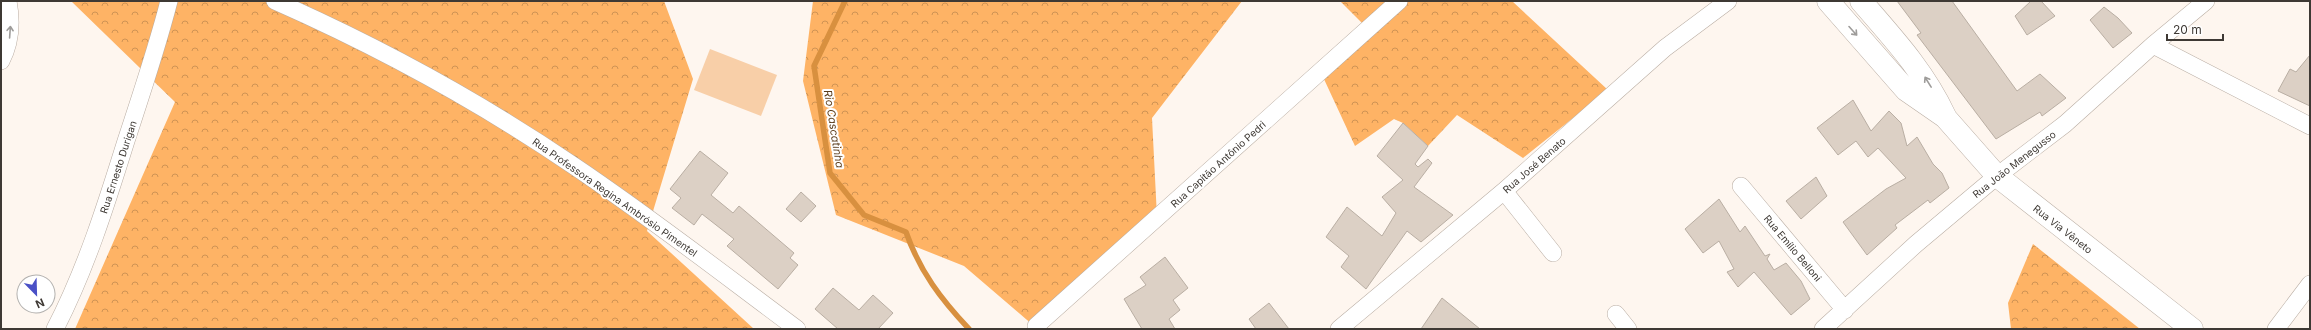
<svg xmlns="http://www.w3.org/2000/svg" width="2311" height="330" font-family="Inter,sans-serif">
	<style>
		.grass { fill: #f8cfa8 }
		.forest { fill: url(#forest-crowns) }
		.lines { fill: none; stroke-linecap: round; stroke-linejoin: round }
		.stream { stroke: #d8903f; stroke-width: 5.5 }
		.building { fill: #dcd0c5; stroke: #b9aea3 }
		.minor-casing { stroke: #b9ada3; stroke-width: 18 }
		.secondary-casing { stroke: #b9ada3; stroke-width: 23 }
		.minor { stroke: #fff; stroke-width: 17 }
		.secondary { stroke: #fff; stroke-width: 22 }
		.oneway { stroke: #9e9c9a }
		.labels { text-anchor: middle; dominant-baseline: central; stroke-width: 4; stroke-linejoin: round; paint-order: stroke }
		.street-label { font-size: 10px; fill: #3e3934; stroke: #fff }
		.water-label { font-size: 11px; font-style: italic; fill: #5b3d1c; stroke: #fff }
	</style>
	<defs>
		<pattern id="forest-crowns" width="20" height="18" patternUnits="userSpaceOnUse"><rect width="20" height="18" fill="#feb365"/><path d="M2 6a3 3 0 1 1 6 0M12 15a3 3 0 1 1 6 0" fill="none" stroke="#cf9354"/></pattern>
	</defs>
	<rect width="100%" height="100%" fill="#fef6ef"/>
	<!-- grass -->
	<path class="grass" d="M710 49 777 75 761 116 694 90Z"/>
	<!-- forest -->
	<path class="forest" d="M71 1H664L693 79 647 231 754 329H75L175 102Z
		M813 1H1242L1152 118 1157 217 1034 326 964 266 836 215 803 81Z
		M1340 1H1395L1366 27Z
		M1408 1H1512L1608 90 1523 158 1457 115 1428 146 1403 123 1394 119 1355 146 1323 77Z
		M2033 244 2140 329H2011L2008 303Z"/>
	<g class="lines">
		<!-- stream -->
		<path class="stream" d="M845 1 814 66 830 173 864 215 906 232C920 272 941 299 969 329"/>
	</g>
	<!-- building -->
	<path class="building" d="M1897 1H1952L2017 91 2040 74 2066 98 2042 116 2040 112 1996 139 1917 35 1921 33Z
		M2031 1H2041L2055 16 2027 35 2015 16Z
		M2104 7 2118 18 2132 33 2113 48 2090 20Z
		M2310 55V106L2278 91 2290 69 2296 72Z
		M1853 100 1871 131 1889 111 1901 123 1907 146 1917 137 1933 164 1942 173 1949 188 1930 203 1928 200 1895 225 1897 228 1867 255 1843 222 1886 189 1906 178 1878 148 1868 157 1856 141 1838 155 1817 128Z
		M1403 123 1428 146 1415 164 1418 167 1428 159 1432 163 1414 187 1453 215 1421 242 1407 231 1366 289 1341 267 1349 256 1326 237 1347 207 1382 236 1396 213 1382 197 1403 180 1377 156Z
		M700 151 728 173 711 195 733 213 739 206 794 253 790 258 798 265 778 289 727 246 734 239 702 214 694 225 672 208 681 198 670 189Z
		M1816 177 1827 196 1801 219 1786 201Z
		M801 192 816 206 801 222 786 209Z
		M1719 199 1740 232 1745 226 1765 256 1770 254 1767 259 1774 270 1786 263 1801 281 1810 299 1791 315 1754 272 1738 287 1727 272 1734 269 1719 241 1703 253 1685 229Z
		M1165 257 1188 288 1173 300 1180 310 1169 319 1175 329H1142L1124 299 1146 285 1140 277Z
		M833 288 859 310 873 295 893 313 878 329H838L815 309Z
		M1442 298 1480 329H1421Z
		M1269 303 1289 329H1256L1249 319Z"/>
	<g class="lines">
		<!-- minor casing -->
		<g class="minor-casing">
			<path id="minor" d="M275 1C379 47 480 102 574 166 650 217 723 274 797 329
				M2153 45 2310 126
				M1 61C11 42 12 22 8 1
				M1741 186 1845 310
				M1504 191 1553 253
				M1616 314 1628 329
				M1036 326 1399 1
				M55 329C86 269 106 205 126 141 141 95 157 48 169 1
				M1339 329 1504 191 1665 48 1728 1
				M1823 329 1916 244 1997 176 2065 124 2153 45 2206 1
				M2276 329 2310 284"/>
		</g>
		<!-- secondary casing -->
		<g class="secondary-casing">
			<path id="secondary" d="M1828 1 1906 90 1945 117 1997 176 2192 329
				M1861 1C1893 38 1924 71 1945 116"/>
		</g>
		<!-- minor -->
		<use href="#minor" class="minor"/>
		<!-- secondary -->
		<use href="#secondary" class="secondary"/>
	</g>
	<!-- one-way arrows -->
	<defs><path id="oneway-shaft" d="M-6 0H5M1.5-3L5.5 0L1.5 3" fill="none" stroke-width="1.6" stroke-linecap="round" stroke-linejoin="round"/></defs>
	<g class="oneway">
		<use href="#oneway-shaft" transform="translate(1853 31) rotate(48)"/>
		<use href="#oneway-shaft" transform="translate(10 32) rotate(-86)"/>
		<use href="#oneway-shaft" transform="translate(1928 82) rotate(-122)"/>
	</g>
	<g class="labels">
		<!-- street labels -->
		<g class="street-label">
			<text transform="translate(1218 164) rotate(-42)">Rua Capitão Antônio Pedri</text>
			<text transform="translate(2014 164) rotate(-38)">Rua João Menegusso</text>
			<text transform="translate(1534 165) rotate(-41)">Rua José Benato</text>
			<text transform="translate(118 167) rotate(-72)">Rua Ernesto Durigan</text>
			<text transform="translate(615 197) rotate(35)">Rua Professora Regina Ambrósio Pimentel</text>
			<text transform="translate(2063 229) rotate(38)">Rua Via Vêneto</text>
			<text transform="translate(1793 248) rotate(50)">Rua Emílio Belloni</text>
		</g>
		<!-- water labels -->
		<g class="water-label">
			<text transform="translate(834 129) rotate(81)">Rio Cascatinha</text>
		</g>
	</g>
	<!-- border -->
	<rect width="2311" height="330" fill="none" stroke="#3e3934" stroke-width="4"/>
	<!-- north arrow -->
	<g transform="translate(36 294) rotate(157)"><circle r="19" fill="#ffffff" stroke="#b2b0ae"/>
	<path d="M0-3L7 15L0 10L-7 15Z" fill="#4a50c6"/>
	<text y="-6" font-size="11" font-weight="bold" text-anchor="middle" fill="#3e3934">N</text>
	</g>
	<!-- scale -->
	<path d="M2167 34v6h56v-6" fill="none" stroke="#3e3934" stroke-width="2"/>
	<text x="2173" y="34" font-size="12" fill="#3e3934" stroke="#ffffff" stroke-width="3" paint-order="stroke">20 m</text>
</svg>
